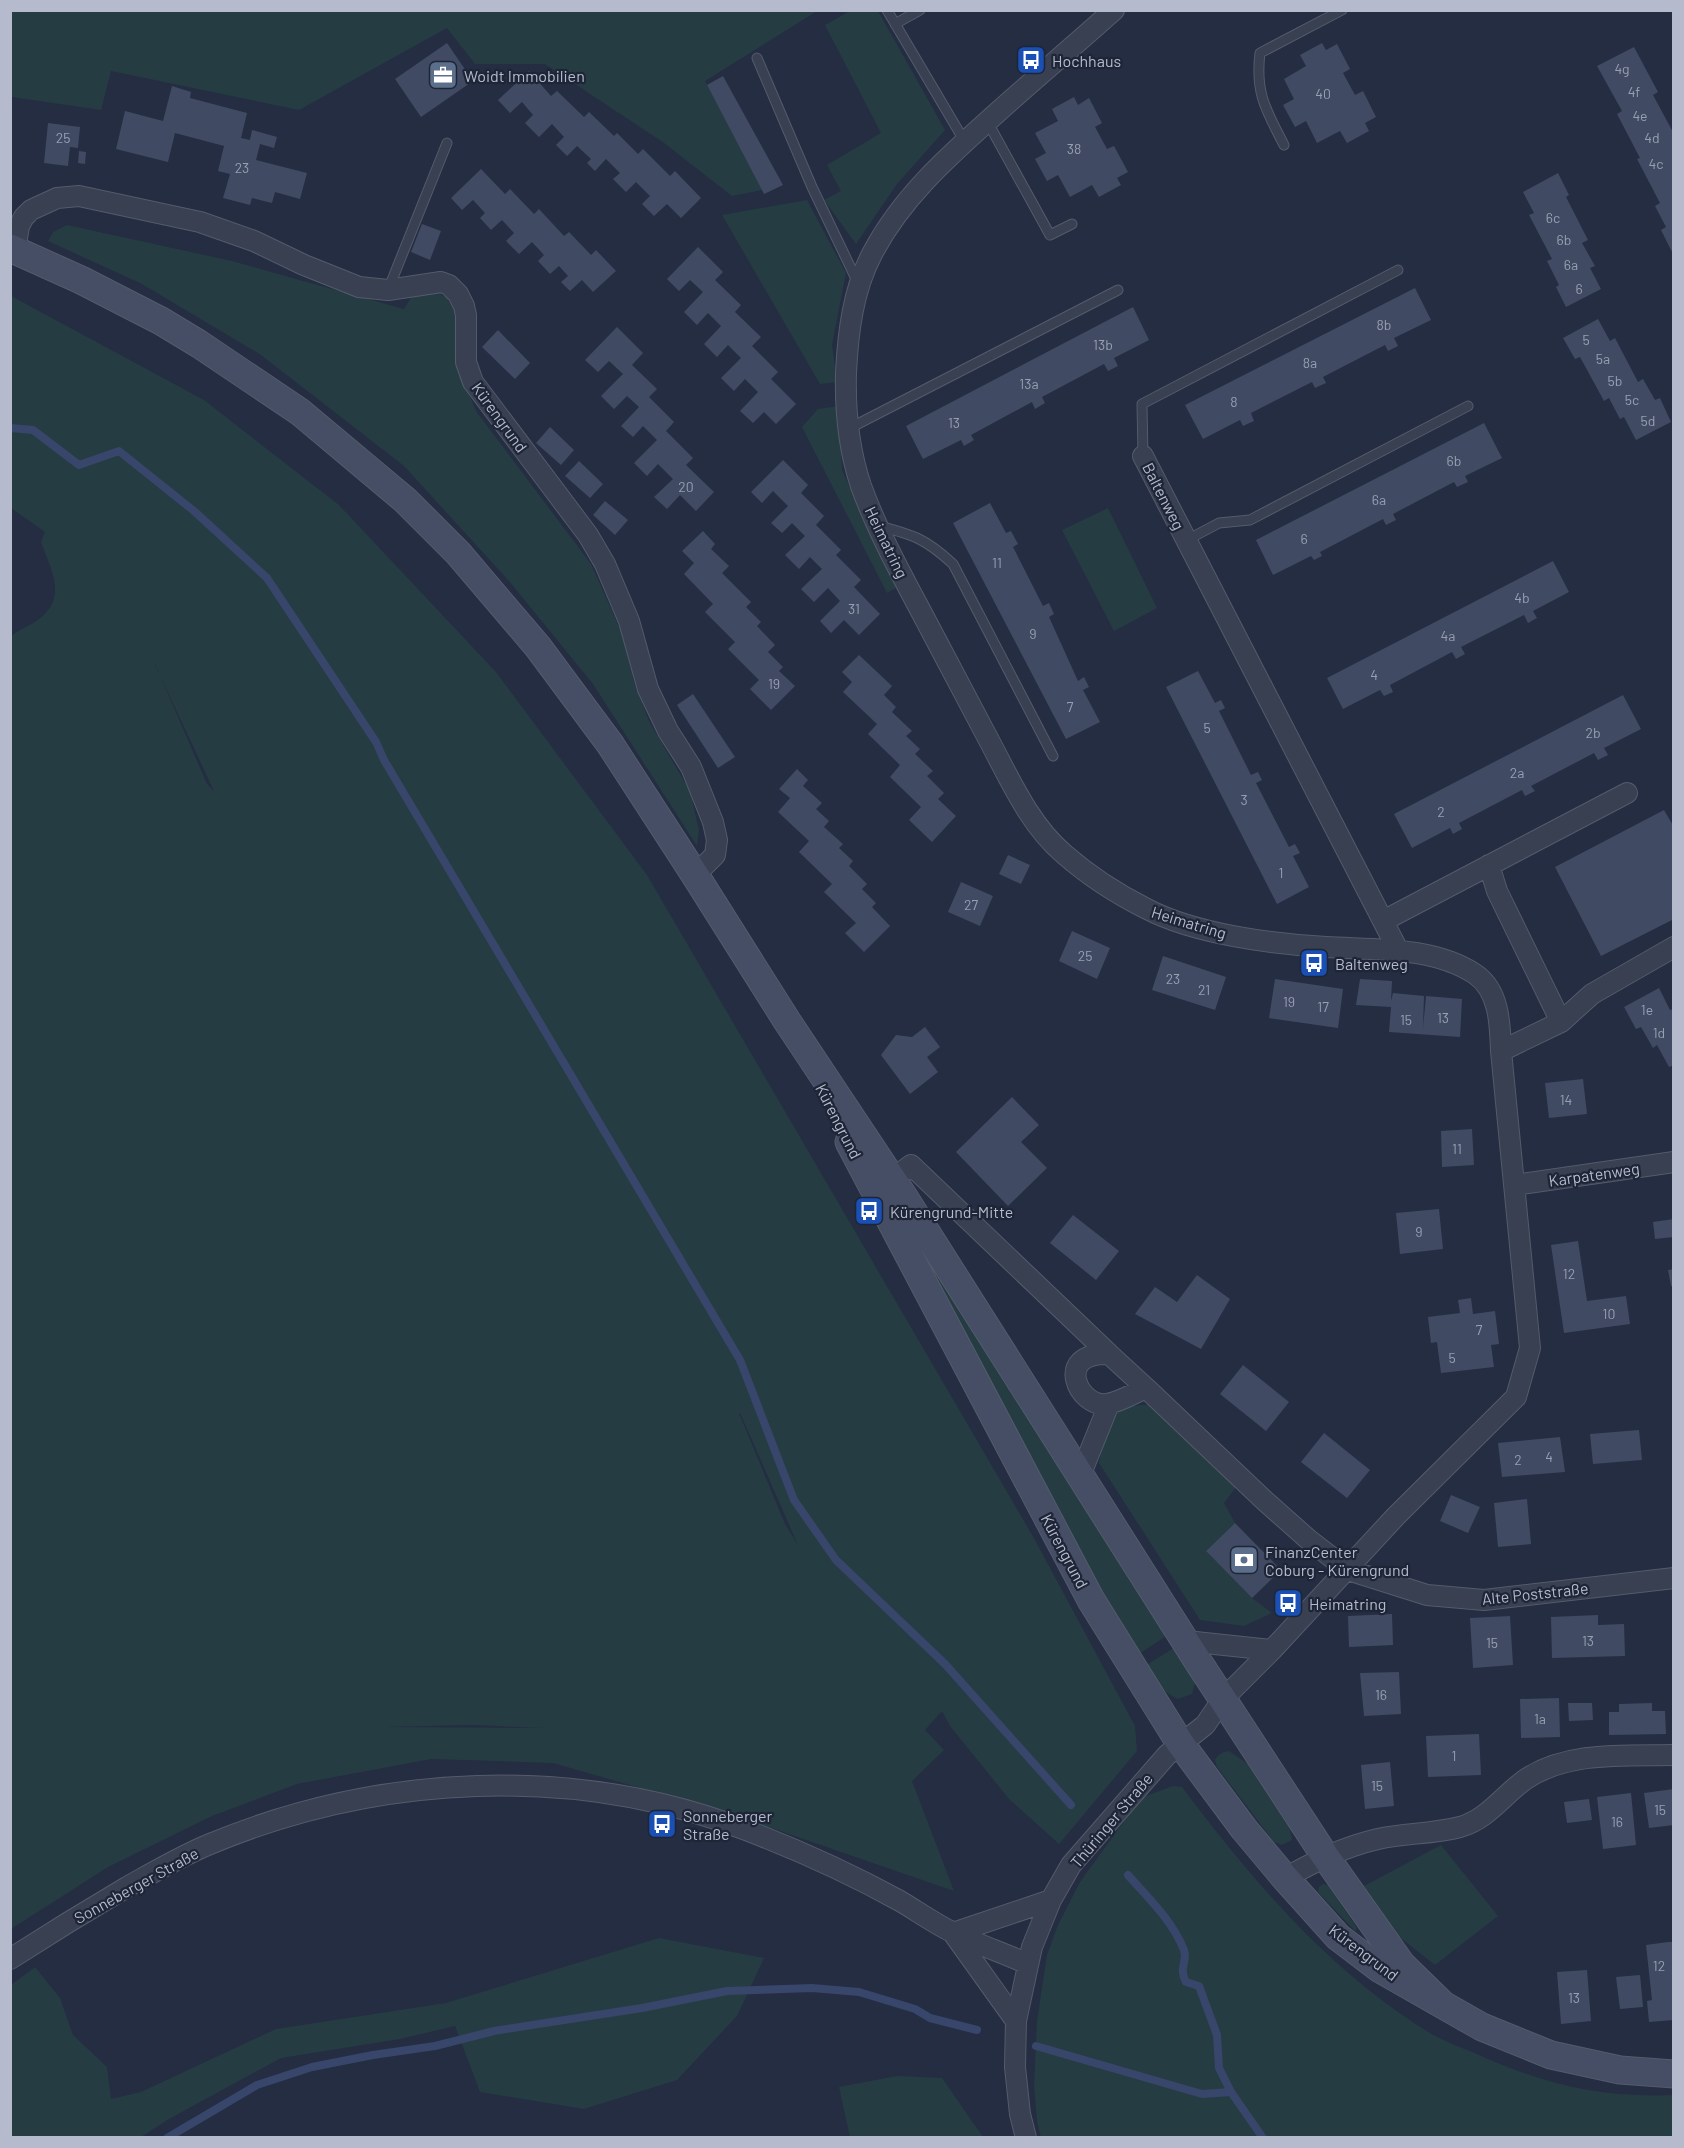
<svg xmlns="http://www.w3.org/2000/svg" width="1684" height="2148" font-family="Barlow,sans-serif">
	<style>
		.green { fill: #263c43; fill-rule: evenodd }
		.lines { fill: none; stroke-linecap: round; stroke-linejoin: round }
		.stream { stroke: #37466a; stroke-width: 8 }
		.building { fill: #404a62 }
		.service-casing { stroke: #535b6c; stroke-width: 11 }
		.minor-casing { stroke: #535b6c; stroke-width: 22 }
		.secondary-casing { stroke: #535b6c; stroke-width: 29 }
		.service { stroke: #394051; stroke-width: 9 }
		.minor { stroke: #394051; stroke-width: 20 }
		.secondary { stroke: #464e65; stroke-width: 27 }
		.labels { text-anchor: middle; dominant-baseline: central; stroke-width: 4.5; stroke-linejoin: round; paint-order: stroke }
		.number-label { font-size: 14px; fill: #989fb2 }
		.poi-label { font-size: 16px; fill: #b5bbcc; stroke: #1d2537; text-anchor: start }
		.street-label { font-size: 16px; fill: #b5bbcc; stroke: #1d2537 }
	</style>
	<rect width="100%" height="100%" fill="#242d42"/>
	<!-- green -->
	<path class="green" d="M11 11H817L705 81 762 190 732 196 664 143 545 64H475L447 28 299 110 111 71 101 110 12 97 11 106Z
		M850 11H878L945 130 897 184 856 244 824 200 841 191 827 165 881 133 825 25Z
		M807 200 846 273 832 345 837 382 820 384 722 215Z
		M67 225 232 261 404 309 412 296 435 291 447 298 455 312 458 333 456 362 476 411 591 564 621 631 635 685 650 723 690 791 699 830 697 846 593 684 509 581 404 466 261 355 142 284 48 241 53 232Z
		M11 296 204 400 339 505 496 672 647 875 1035 1540 1135 1726 1137 1751 1059 1844 1009 1799 950 1726 942 1711 925 1730 944 1750 912 1781 954 1891 731 1814 553 1763 431 1759 297 1784 212 1816 108 1867 11 1929 10 637C19 629 30 626 39 619 68 597 51 570 41 542L45 532 11 508ZM155 664V665L214 791 207 784ZM739 1413H740L798 1545 785 1524ZM472 1725 546 1728 383 1727H384Z
		M839 406 842 470 896 588 887 593 802 427 818 409Z
		M1108 508 1157 608 1114 631 1062 530Z
		M928 1255 1168 1635 1139 1654C1058 1527 992 1390 923 1256Z
		M1152 1404 1236 1487 1224 1503 1235 1523 1206 1551 1252 1598 1272 1613 1244 1626 1200 1620 1099 1463 1104 1432 1122 1407Z
		M1177 1646 1195 1683 1192 1694 1178 1699C1162 1692 1155 1681 1145 1666Z
		M1229 1751 1248 1764 1290 1829 1292 1840 1282 1845 1274 1842 1217 1767 1215 1760C1218 1754 1222 1752 1229 1751Z
		M1173 1786 1182 1787C1252 1880 1329 1971 1430 2033 1447 2043 1469 2050 1488 2059 1551 2086 1605 2098 1673 2095V2137L1041 2138 1037 2121 1034 2085 1037 2021 1047 1955 1058 1925 1080 1882 1136 1805 1146 1796Z
		M1441 1845 1498 1916 1435 1965 1393 1932 1364 1886Z
		M1323 1884 1328 1885 1357 1928 1355 1931 1318 1892 1319 1887Z
		M659 1938 764 1958 737 2016 677 2080 584 2109 480 2092 455 2026 400 2039 281 2058 169 2119 141 2137H11V1985L35 1967 60 1998 73 2035 107 2067 111 2099 141 2092 276 2029 446 2003Z
		M897 2076 942 2078 983 2137H850L839 2087Z"/>
	<g class="lines">
		<!-- stream -->
		<path class="stream" d="M10 428 33 430 79 465 119 451 194 511 267 578 376 742 384 760 740 1360 794 1500 836 1560 945 1664 1071 1805
			M1128 1875C1149 1899 1172 1920 1184 1950 1188 1962 1178 1967 1186 1982L1199 1986 1217 2035 1219 2068 1231 2092 1263 2138
			M1036 2046 1202 2094 1231 2092
			M167 2138 257 2085 312 2067 373 2055 435 2046 494 2031 642 2008 727 1991 812 1988 859 1992 915 2009 930 2018 977 2030"/>
	</g>
	<!-- building -->
	<path class="building" d="M447 43 473 81 421 117 395 79Z
		M1322 43 1326 50 1337 44 1350 69 1343 73 1355 95 1363 91 1376 117 1365 123 1369 131 1347 143 1340 131 1317 143 1306 121 1295 127 1283 105 1294 99 1284 79 1306 66 1300 55Z
		M1634 47 1658 92 1653 95 1674 134V140L1672 141 1674 144 1672 252 1661 230 1666 227 1655 206 1660 203 1637 159 1640 158 1617 114 1622 111 1597 66Z
		M529 71 551 96 557 91 584 117 589 112 614 136 617 133 638 154 643 149 670 176 675 171 701 198 681 218 667 204 654 216 642 204 650 196 636 182 626 192 613 179 620 173 606 159 595 171 587 163 591 159 577 146 567 156 556 145 564 137 552 124 539 137 525 123 533 115 522 102 510 113 498 100Z
		M723 76 783 185 764 194 707 85Z
		M172 86 191 92 190 98 247 113 241 138 250 140 252 130 277 137 274 148 260 144 256 160 307 173 300 199 275 192 272 203 252 198 250 205 223 198 230 174 218 171 224 146 175 133 168 162 116 149 125 111 163 121Z
		M1074 97 1078 105 1089 98 1102 123 1095 127 1107 149 1114 146 1128 172 1117 178 1121 185 1099 197 1092 185 1070 197 1058 175 1047 181 1035 159 1046 153 1035 133 1058 121 1052 109Z
		M48 123 80 127 78 148 70 147 68 166 44 163Z
		M79 151 86 152 85 164 78 163Z
		M481 169 505 194 510 189 534 214 539 209 564 236 569 232 591 255 596 250 616 271 593 292 582 280 570 291 561 282 568 276 559 266 550 274 538 261 544 255 532 242 519 254 506 241 514 233 502 220 491 230 480 218 485 213 473 200 462 210 451 198Z
		M1558 173 1569 195 1566 197 1588 240 1582 243 1595 266 1590 268 1601 289 1566 307 1556 287 1559 285 1547 261 1552 259 1529 215 1534 213 1523 192Z
		M422 224 441 231 430 260 411 252Z
		M698 247 723 272 715 280 741 305 735 312 761 337 752 346 778 372 771 379 796 404 776 424 764 412 753 423 740 411 758 392 745 379 734 391 721 378 741 358 728 345 717 357 704 344 721 326 708 313 697 325 684 312 703 292 690 280 679 291 667 279Z
		M1415 288 1431 320 1394 338 1398 346 1388 351 1385 345 1323 377 1326 383 1315 388 1312 382 1251 413 1254 421 1243 426 1240 420 1203 439 1185 405Z
		M1133 307 1149 340 1114 358 1118 366 1108 371 1104 364 1042 397 1045 403 1035 409 1032 402 971 435 974 440 964 446 961 440 923 459 906 426Z
		M1598 319 1610 341 1615 338 1638 382 1643 379 1655 400 1660 398 1671 422 1636 440 1624 417 1620 419 1609 398 1604 401 1580 357 1575 359 1563 338Z
		M617 327 643 353 632 365 657 389 649 397 674 422 666 431 693 458 686 465 714 492 696 511 680 495 667 509 654 497 673 479 658 464 647 476 634 463 657 440 643 426 633 437 621 426 639 407 627 396 614 409 601 396 623 374 609 361 598 372 585 360Z
		M498 330 530 363 515 379 482 347Z
		M1484 423 1502 458 1465 476 1468 482 1457 487 1454 482 1393 514 1396 520 1386 525 1383 519 1320 552 1322 556 1314 560 1311 556 1273 575 1256 540Z
		M550 427 574 450 561 465 536 443Z
		M783 460 808 485 801 493 824 516 816 525 841 550 836 555 861 580 854 587 880 614 859 635 844 620 831 633 820 621 840 601 828 588 814 602 801 589 822 569 810 557 799 569 785 555 805 536 792 523 782 533 771 523 788 506 773 491 762 503 751 492Z
		M579 461 603 484 590 498 565 476Z
		M605 501 628 520 615 535 593 515Z
		M990 503 1006 533 1011 531 1018 544 1013 547 1043 606 1049 603 1054 614 1049 617 1078 681 1084 677 1089 687 1083 690 1100 722 1066 739 953 523Z
		M703 531 715 544 711 549 729 566 722 573 751 602 746 607 761 622 757 626 775 645 768 652 783 667 779 671 795 686 771 710 750 689 759 680 728 649 735 642 705 612 713 604 684 574 694 563 682 551Z
		M1553 561 1569 592 1533 611 1537 618 1528 623 1524 615 1461 647 1465 654 1456 659 1452 652 1390 685 1393 692 1384 696 1380 690 1343 709 1327 678Z
		M859 655 892 686 884 695 896 707 892 712 912 731 906 736 920 749 915 754 933 771 927 776 944 793 938 799 956 816 932 842 909 820 921 807 890 777 900 765 868 734 877 724 843 692 852 682 842 672Z
		M1198 671 1215 703 1221 700 1225 708 1219 711 1251 775 1258 772 1262 780 1256 783 1289 847 1295 844 1300 853 1293 856 1309 887 1277 904 1166 687Z
		M693 694 735 757 718 768 677 705Z
		M1623 695 1641 729 1604 748 1608 755 1598 760 1594 753 1531 786 1535 791 1525 796 1522 790 1459 823 1462 829 1453 834 1450 828 1412 848 1394 814Z
		M797 769 808 780 803 786 822 803 816 809 829 821 824 827 843 844 839 848 853 861 849 866 867 884 862 889 876 903 872 907 890 926 864 952 845 933 856 923 824 892 832 884 799 852 809 841 778 812 790 798 779 789Z
		M1664 810 1674 827V919L1601 956 1555 867Z
		M1008 855 1030 865 1021 884 999 874Z
		M961 882 993 896 980 926 948 912Z
		M1072 931 1110 948 1097 979 1059 961Z
		M1163 956 1226 977 1215 1010 1152 990Z
		M1275 979 1343 989 1338 1028 1269 1018Z
		M1360 979 1392 981 1391 1001 1393 993 1424 996 1423 1028 1426 996 1462 999 1460 1037 1389 1032 1391 1007 1356 1005Z
		M1659 988 1670 1010 1674 1009V1065L1669 1067 1657 1045 1653 1048 1641 1027 1636 1029 1624 1007Z
		M925 1027 940 1047 927 1057 938 1072 910 1094 881 1055 896 1035 912 1037Z
		M1583 1079 1587 1114 1549 1118 1545 1083Z
		M1012 1097 1039 1125 1021 1142 1047 1168 1008 1206 956 1152Z
		M1472 1129 1474 1165 1442 1167 1441 1131Z
		M1439 1209 1443 1249 1400 1254 1396 1213Z
		M1073 1215 1119 1251 1096 1280 1050 1243Z
		M1674 1219V1237L1655 1239 1653 1222Z
		M1578 1241 1587 1301 1626 1296 1630 1324 1564 1333 1551 1245Z
		M1674 1269V1286H1671L1668 1270Z
		M1197 1275 1230 1299 1201 1349 1135 1314 1155 1287 1177 1302Z
		M1471 1298 1473 1314 1495 1311 1499 1344 1491 1345 1494 1367 1441 1373 1437 1342 1431 1343 1428 1317 1460 1313 1458 1300Z
		M1243 1365 1289 1402 1266 1431 1220 1394Z
		M1639 1430 1642 1460 1593 1464 1590 1434Z
		M1324 1433 1370 1470 1347 1498 1301 1462Z
		M1560 1437 1565 1472 1502 1477 1498 1443Z
		M1451 1495 1480 1507 1468 1533 1440 1521Z
		M1527 1499 1531 1544 1498 1547 1494 1503Z
		M1235 1523 1281 1570 1252 1598 1206 1551Z
		M1392 1614 1393 1645 1349 1647 1348 1616Z
		M1598 1615V1625L1624 1624 1625 1656 1552 1658 1551 1617Z
		M1510 1616 1513 1665 1473 1668 1470 1618Z
		M1399 1672 1401 1714 1364 1716 1360 1673Z
		M1559 1698 1560 1737 1521 1738 1520 1699Z
		M1568 1703H1592L1593 1720 1569 1721Z
		M1652 1703V1711H1665L1666 1734 1609 1735V1712H1619V1704Z
		M1479 1734 1481 1775 1428 1777 1426 1736Z
		M1390 1762 1394 1806 1365 1809 1361 1765Z
		M1674 1789V1825L1649 1828 1644 1793Z
		M1631 1793 1636 1845 1603 1849 1597 1797Z
		M1589 1799 1592 1820 1567 1823 1564 1802Z
		M1668 1942H1674V2020L1649 2022 1647 2001 1652 2000 1646 1945Z
		M1587 1970 1591 2021 1561 2024 1557 1972Z
		M1640 1975 1643 2007 1620 2009 1616 1977Z"/>
	<g class="lines">
		<!-- service casing -->
		<g class="service-casing">
			<path id="service" d="M887 10 965 142
				M895 24 920 10
				M757 58 812 187 858 283
				M987 121 1050 235 1072 224
				M1284 145C1266 110 1255 93 1260 53L1342 10
				M388 290 447 143
				M848 429 1118 290
				M1143 456 1142 404 1398 270
				M879 526C914 535 926 539 953 564L1053 756
				M1187 540 1219 523 1250 520 1468 406"/>
		</g>
		<!-- minor casing -->
		<g class="minor-casing">
			<path id="minor" d="M15 250 19 226 24 217 31 210 57 198 79 196 200 222 254 241 304 265 359 287 388 290 441 282 449 285 458 294 464 306 466 315V362L473 382 588 535 605 564 629 621 648 689 668 731 691 767 713 822 717 840 715 855 695 875
				M1143 456 1399 952
				M1489 865 1497 891 1561 1022
				M1383 921 1627 793
				M1501 1051 1561 1022 1592 994 1674 947
				M1515 1185 1674 1162
				M882 1187 911 1165 1109 1354
				M1146 1388 1109 1354C1053 1352 1078 1408 1107 1404 1120 1402 1134 1393 1146 1388L1265 1501 1309 1540 1348 1570 1427 1595 1484 1600 1674 1578
				M1080 1476 1109 1404
				M1186 1641 1272 1650
				M1285 1878C1316 1861 1343 1847 1378 1839 1405 1833 1433 1834 1460 1827 1488 1819 1503 1795 1526 1779 1568 1751 1625 1756 1674 1755
				M953 1933 1016 2021
				M953 1933 1051 1900
				M10 1959C49 1934 88 1910 127 1887 154 1872 181 1856 210 1844 378 1774 575 1764 746 1830 798 1850 851 1874 900 1901 917 1911 934 1923 952 1932 977 1944 1003 1953 1028 1964
				M1026 2138 1020 2114 1015 2067 1016 2021 1032 1947 1051 1900 1071 1865 1167 1755 1205 1725 1223 1699 1272 1650 1396 1516 1516 1397 1530 1348 1501 1051C1500 1025 1500 991 1475 974 1433 946 1374 950 1326 947 1272 944 1195 934 1147 909 1117 894 1089 876 1064 854 1031 826 1012 784 992 746 973 710 954 674 935 638 909 588 880 538 861 486 849 450 845 410 846 373 848 332 853 290 872 254 902 196 951 154 999 111 1037 77 1076 44 1114 10"/>
		</g>
		<!-- secondary casing -->
		<g class="secondary-casing">
			<path id="secondary" d="M10 248 81 280 161 321 199 344 300 412 405 500 458 553 538 647 610 744 695 875 787 1021 902 1194 1199 1663 1325 1856 1402 1965 1442 2004
				M849 1142 1091 1600 1180 1743 1244 1829 1285 1878 1338 1937 1380 1969 1482 2027 1551 2055 1620 2070 1674 2074"/>
		</g>
		<!-- service -->
		<use href="#service" class="service"/>
		<!-- minor -->
		<use href="#minor" class="minor"/>
		<!-- secondary -->
		<use href="#secondary" class="secondary"/>
	</g>
	<!-- icons -->
	<defs>
		<g id="bus-square" transform="scale(1.5)"><rect x="-9" y="-9" width="18" height="18" rx="4" fill="#1a4fb4" stroke="#1d2537"/><path d="M-5-6H5V4H4V6H2V4H-2V6H-4V4H-5ZM-3.5-4V0h7V-4ZM-3.5 1.2v1.5H-2V1.2ZM2 1.2v1.5H3.5V1.2Z" fill="#fff"/></g>
		<g id="office-square" transform="scale(1.5)"><rect x="-9" y="-9" width="18" height="18" rx="4" fill="#5c6f8a" stroke="#1d2537"/><path d="M-6-3h4V-5.5h4V-3h4V5H-6ZM-1-4.5V-3h2v-1.5ZM-6 0V1H6V0Z" fill="#fff"/></g>
		<g id="bank-square" transform="scale(1.5)"><rect x="-9" y="-9" width="18" height="18" rx="4" fill="#5c6f8a" stroke="#1d2537"/><path d="M-6-4H6V4H-6ZM0-2.3a2.3 2.3 0 1 0 0 4.6a2.3 2.3 0 1 0 0-4.6Z" fill="#fff"/></g>
	</defs>
	<g fill-rule="evenodd">
		<use href="#bus-square" x="1031" y="60"/>
		<use href="#office-square" x="443" y="75"/>
		<use href="#bus-square" x="1314" y="963"/>
		<use href="#bus-square" x="869" y="1211"/>
		<use href="#bank-square" x="1244" y="1560"/>
		<use href="#bus-square" x="1288" y="1603"/>
		<use href="#bus-square" x="662" y="1824"/>
	</g>
	<g class="labels">
		<!-- number labels -->
		<g class="number-label">
			<text x="1622" y="68">4g</text>
			<text x="1634" y="91">4f</text>
			<text x="1323" y="93">40</text>
			<text x="1640" y="115">4e</text>
			<text x="63" y="137">25</text>
			<text x="1652" y="137">4d</text>
			<text x="1074" y="148">38</text>
			<text x="1656" y="163">4c</text>
			<text x="242" y="167">23</text>
			<text x="1553" y="217">6c</text>
			<text x="1564" y="239">6b</text>
			<text x="1571" y="264">6a</text>
			<text x="1579" y="288">6</text>
			<text x="1384" y="324">8b</text>
			<text x="1586" y="339">5</text>
			<text x="1103" y="344">13b</text>
			<text x="1603" y="358">5a</text>
			<text x="1310" y="362">8a</text>
			<text x="1615" y="380">5b</text>
			<text x="1029" y="383">13a</text>
			<text x="1632" y="399">5c</text>
			<text x="1234" y="401">8</text>
			<text x="1648" y="420">5d</text>
			<text x="954" y="422">13</text>
			<text x="1454" y="460">6b</text>
			<text x="686" y="486">20</text>
			<text x="1379" y="499">6a</text>
			<text x="1304" y="538">6</text>
			<text x="997" y="562">11</text>
			<text x="1522" y="597">4b</text>
			<text x="854" y="608">31</text>
			<text x="1033" y="633">9</text>
			<text x="1448" y="635">4a</text>
			<text x="1374" y="674">4</text>
			<text x="774" y="683">19</text>
			<text x="1070" y="706">7</text>
			<text x="1207" y="727">5</text>
			<text x="1593" y="732">2b</text>
			<text x="1517" y="772">2a</text>
			<text x="1244" y="799">3</text>
			<text x="1441" y="811">2</text>
			<text x="1281" y="872">1</text>
			<text x="971" y="904">27</text>
			<text x="1085" y="955">25</text>
			<text x="1173" y="978">23</text>
			<text x="1204" y="989">21</text>
			<text x="1289" y="1001">19</text>
			<text x="1323" y="1006">17</text>
			<text x="1647" y="1009">1e</text>
			<text x="1443" y="1017">13</text>
			<text x="1406" y="1019">15</text>
			<text x="1659" y="1032">1d</text>
			<text x="1566" y="1099">14</text>
			<text x="1457" y="1148">11</text>
			<text x="1419" y="1231">9</text>
			<text x="1569" y="1273">12</text>
			<text x="1609" y="1313">10</text>
			<text x="1479" y="1329">7</text>
			<text x="1452" y="1357">5</text>
			<text x="1549" y="1456">4</text>
			<text x="1518" y="1459">2</text>
			<text x="1588" y="1640">13</text>
			<text x="1492" y="1642">15</text>
			<text x="1381" y="1694">16</text>
			<text x="1540" y="1718">1a</text>
			<text x="1454" y="1755">1</text>
			<text x="1377" y="1785">15</text>
			<text x="1660" y="1809">15</text>
			<text x="1617" y="1821">16</text>
			<text x="1659" y="1965">12</text>
			<text x="1574" y="1997">13</text>
		</g>
		<!-- poi labels -->
		<g class="poi-label">
			<text x="1052" y="60">Hochhaus</text>
			<text x="464" y="75">Woidt Immobilien</text>
			<text x="1335" y="963">Baltenweg</text>
			<text x="890" y="1211">Kürengrund-Mitte</text>
			<text x="1265" y="1551">FinanzCenter<tspan x="1265" dy="18">Coburg - Kürengrund</tspan></text>
			<text x="1309" y="1603">Heimatring</text>
			<text x="683" y="1815">Sonneberger<tspan x="683" dy="18">Straße</tspan></text>
		</g>
		<!-- street labels -->
		<g class="street-label">
			<text transform="translate(500 417) rotate(54)">Kürengrund</text>
			<text transform="translate(1164 496) rotate(63)">Baltenweg</text>
			<text transform="translate(887 542) rotate(64)">Heimatring</text>
			<text transform="translate(1189 922) rotate(17)">Heimatring</text>
			<text transform="translate(839 1121) rotate(63)">Kürengrund</text>
			<text transform="translate(1594 1174) rotate(-8)">Karpatenweg</text>
			<text transform="translate(1065 1551) rotate(62)">Kürengrund</text>
			<text transform="translate(1535 1593) rotate(-6)">Alte Poststraße</text>
			<text transform="translate(1111 1820) rotate(-50)">Thüringer Straße</text>
			<text transform="translate(136 1885) rotate(-29)">Sonneberger Straße</text>
			<text transform="translate(1364 1952) rotate(37)">Kürengrund</text>
		</g>
	</g>
	<!-- border -->
	<rect width="1684" height="2148" fill="none" stroke="#b5bbcc" stroke-width="24"/>
</svg>
